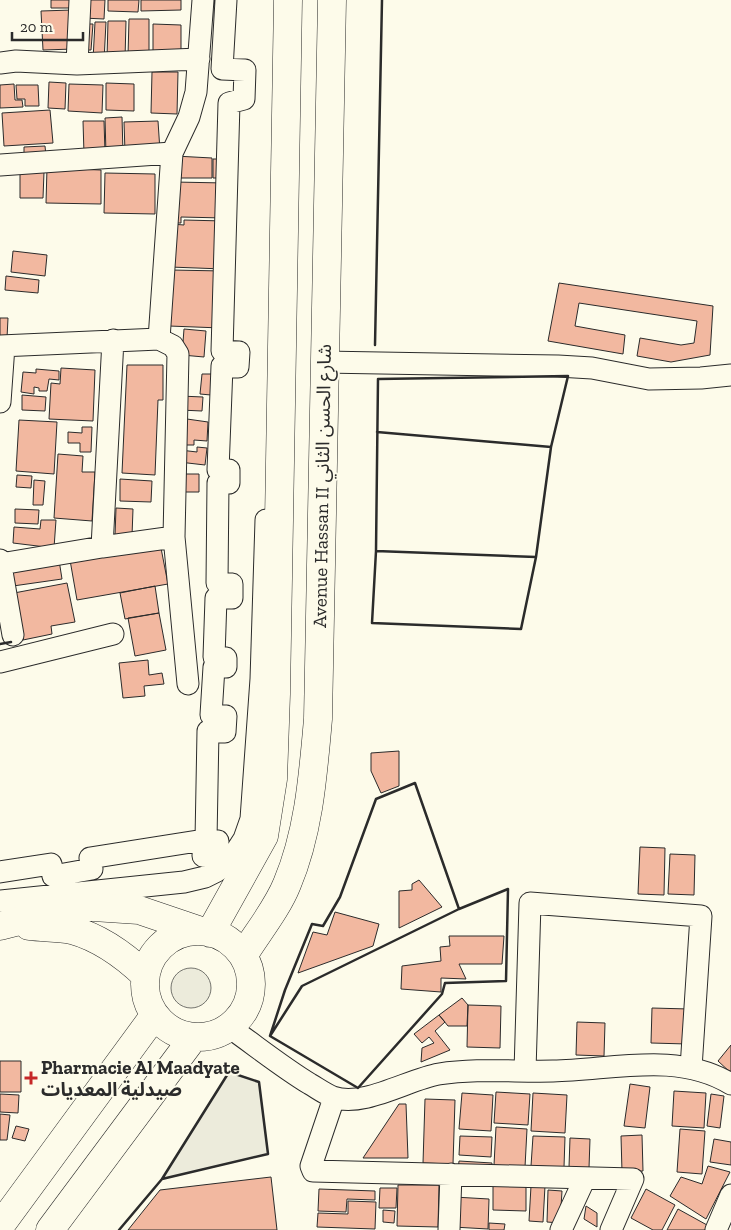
<svg xmlns="http://www.w3.org/2000/svg" width="731" height="1230" font-family="'Zilla Slab','Noto Sans Arabic',serif">
	<style>
		.green { fill: #ecebdb; stroke: #74746e }
		.building { fill: #f2b8a0; stroke: #2b2b2b }
		.lines { fill: none; stroke-linecap: round; stroke-linejoin: round }
		.street-casing { stroke: #2b2b2b; stroke-width: 23 }
		.secondary-casing { stroke: #2b2b2b; stroke-width: 29 }
		.street { stroke: #fdfbea; stroke-width: 21 }
		.secondary { stroke: #fdfbea; stroke-width: 28 }
		.wall { stroke: #2b2b2b; stroke-width: 2.5 }
		.poi-dot { fill: #c62828; stroke: #fdfbea; stroke-width: 2 }
		.labels { text-anchor: middle; dominant-baseline: central; stroke-width: 4; stroke-linejoin: round; paint-order: stroke }
		.street-label { font-size: 19px; fill: #2b2b2b; stroke: #fdfbea }
		.poi-label { font-size: 19px; font-weight: bold; fill: #2b2b2b; stroke: #fdfbea; text-anchor: start }
	</style>
	<rect width="100%" height="100%" fill="#fdfbea"/>
	<!-- green -->
	<path class="green" d="M171 988a20 20 0 1 1 40 0a20 20 0 1 1-40 0Z
		M229 1072 259 1082 268 1154 162 1179Z"/>
	<!-- building -->
	<path class="building" d="M51 0H73V8H51Z
		M85 0H105L104 19 83 18Z
		M108 0H139L138 12 108 11Z
		M141 0H181V10L141 11Z
		M72 10 74 49 43 50 41 11Z
		M129 19H149V56H128Z
		M108 21H126L125 59 107 58Z
		M95 22H106L104 61 93 60Z
		M81 24H93L91 50H79Z
		M153 24 181 25V56H153Z
		M152 72H178L177 114 151 113Z
		M49 82 66 83 65 109 48 108Z
		M106 83 134 84V111L106 110Z
		M14 84 15 100H22L23 107 0 108V85Z
		M69 84 103 85 102 113 68 111Z
		M16 85H38L39 106H25V99H17Z
		M50 110 53 143 4 146 2 113Z
		M122 117 123 153 106 154 105 118Z
		M83 121H104L105 153 84 154Z
		M158 121 160 151 125 152 124 122Z
		M45 146 46 156 24 158V147Z
		M175 156 212 158V178H174Z
		M213 159H226L225 178H213Z
		M47 168 101 170V204L46 203Z
		M20 171 44 172 43 198H20Z
		M105 173 155 174V214L104 213Z
		M174 182 225 183 224 218 181 217V223H173Z
		M184 220 224 221 223 269 170 267 171 224 184 225Z
		M13 251 47 255 45 276 11 272Z
		M171 270 223 271 221 328 169 326Z
		M6 276 39 280 38 293 5 290Z
		M559 283 713 306 710 355 671 362 637 356 640 338 681 345 694 343 697 321 579 303 575 326 625 335 623 354 548 341Z
		M0 318H8L7 338H0Z
		M184 329 206 331 204 357 182 355Z
		M127 365H163V400H158L155 475 122 473Z
		M61 368 95 370 93 421 49 419 51 383 60 384Z
		M36 369 59 371V380L49 379 47 391H39V388L34 387V394L21 392 23 372 36 373Z
		M202 374H213L211 395 200 394Z
		M22 395 46 397 45 411 22 410Z
		M180 396 203 397 202 411 180 410Z
		M180 418 208 422 207 441 194 440V445H179Z
		M19 420 57 422 54 474 16 471Z
		M82 427H92L91 452H80V443H68V432L82 433Z
		M197 447 207 448 205 465 179 462 180 450 197 452Z
		M58 454 83 456 82 472H95L92 521 54 518Z
		M180 474H199V492H180Z
		M17 475 32 476 31 488 16 487Z
		M120 479 152 481 151 502 120 501Z
		M34 480 45 481 43 505H33Z
		M116 508 133 509 132 536H115Z
		M15 509 39 510 38 524 15 523Z
		M41 520H56L54 548 13 543 14 527 40 529Z
		M160 543 168 584 77 600 70 560Z
		M59 560 62 579 13 586 10 567Z
		M67 583 75 622 51 626 52 634 23 640 14 593Z
		M155 586 159 613 125 619 120 593Z
		M159 613 166 650 135 656 128 618Z
		M148 660 149 675 162 673 164 684 144 686 145 696 123 698 119 663Z
		M399 751V786L381 793 371 771V753Z
		M640 847 665 848 664 895 638 894Z
		M670 854 695 855 694 895 668 894Z
		M419 880 442 907 399 928V891L412 890V884Z
		M335 912 379 924 373 946 298 973 313 932 327 935Z
		M449 936H504L502 964H459L466 979 441 978V992L401 989 402 966 441 961 440 947 450 946Z
		M462 998 468 1005 467 1026H448L439 1015Z
		M468 1005 501 1006 500 1048 467 1047Z
		M652 1008 689 1009 687 1044 651 1043Z
		M439 1015 445 1022 435 1031 450 1050 421 1062 422 1048 434 1043 429 1037 422 1043 414 1034Z
		M577 1022 605 1023 604 1056 576 1055Z
		M731 1045V1073L718 1061Z
		M0 1061H21V1092H0Z
		M630 1084 650 1087 645 1128 624 1126Z
		M674 1091 706 1093 704 1128 672 1126Z
		M496 1092 530 1094 528 1125 494 1123Z
		M462 1093 493 1095 491 1131 459 1129Z
		M533 1093 567 1095 565 1133 531 1131Z
		M0 1094 19 1095 18 1113 0 1112Z
		M711 1094 724 1096 720 1128 707 1126Z
		M425 1099 455 1100 453 1164 423 1163Z
		M399 1104H406L408 1158H363Z
		M0 1114 10 1115 7 1140H0Z
		M16 1126 29 1129 25 1141 12 1138Z
		M496 1127 527 1129 525 1167 494 1165Z
		M680 1129 705 1131 702 1174 677 1172Z
		M642 1135 643 1171 622 1172 621 1136Z
		M460 1136 492 1137 491 1157 459 1155Z
		M533 1136 565 1137 564 1167 531 1166Z
		M570 1138 590 1139 589 1168 569 1167Z
		M714 1139 731 1142V1165L710 1162Z
		M459 1161 492 1163 491 1172 458 1171Z
		M708 1166 730 1172 706 1219 670 1196 681 1177 702 1184Z
		M271 1177 277 1230H128L160 1190Z
		M493 1182 526 1183V1211L493 1210Z
		M398 1185H439L438 1227 397 1226Z
		M531 1186H545L543 1222 529 1221Z
		M380 1188H397L396 1208H379Z
		M319 1189 375 1191V1200L347 1199 346 1212 318 1211Z
		M646 1189 675 1205 662 1230H653L631 1218Z
		M548 1190 562 1191 560 1223 547 1222Z
		M454 1197 489 1199 488 1229 453 1227Z
		M348 1201 376 1202 375 1229 317 1227 318 1213 348 1214Z
		M586 1206 597 1213V1227L584 1219Z
		M678 1209 707 1225 705 1230H667Z
		M383 1210 395 1211 394 1223 383 1222Z
		M489 1223 505 1224 504 1230H489Z"/>
	<g class="lines">
		<!-- street casing -->
		<g class="street-casing">
			<path id="street" d="M0 63 16 61 77 64 199 59
				M77 64 80 0
				M0 165 172 153
				M159 339 173 346 178 354 174 537 188 684
				M0 346 159 339 172 153 189 117 196 92 203 0
				M323 362 558 366 592 368 649 379 701 378 731 375
				M0 402 4 346
				M102 547 174 537
				M0 560 13 635
				M1 564 102 547 113 340
				M0 662 113 634
				M0 872 51 864 53 876 92 869 90 858 204 840 203 856 217 857 218 841 206 840 208 731 225 732 226 716 211 715 214 667H226V658L214 657 216 598H232V584L217 583 218 483H229V470H218L222 366 238 367 239 352 222 351 229 103 244 99 245 70 222 69 226 0
				M0 901 184 882 205 877 217 871 235 853 244 839 251 819 261 679 266 520
				M229 1027C256 1046 282 1067 310 1084 317 1088 325 1094 333 1097 363 1108 409 1079 439 1074 477 1068 515 1072 553 1071 612 1070 677 1051 731 1084
				M525 1071 530 903 701 916 691 1068
				M334 1098 311 1166 313 1171 633 1179 611 1230
				M449 1230 451 1174
				M561 1230 585 1178
				M716 1230 731 1195"/>
		</g>
		<!-- secondary casing -->
		<g class="secondary-casing">
			<path id="secondary" d="M0 926 78 906 139 910 201 931
				M29 926C43 928 59 927 72 930 101 938 124 955 145 975
				M145 984a53 53 0 1 1 106 0a53 53 0 1 1-106 0Z
				M210 933 264 836 273 779 276 694 288 0
				M243 956C257 933 277 909 287 884 309 832 313 775 318 719L332 0
				M0 1226 154 1016
				M50 1230 193 1038"/>
		</g>
		<!-- street -->
		<use href="#street" class="street"/>
		<!-- secondary -->
		<use href="#secondary" class="secondary"/>
		<!-- wall -->
		<path class="wall" d="M375 345 382 0
			M568 376 551 447 536 557 521 629 372 623 376 551 378 379Z
			M377 432 551 447
			M376 551 536 557
			M0 644 11 642
			M415 783 459 909 302 986 270 1036 285 990 312 924 323 926 340 897 376 799Z
			M508 889 506 981 445 983 442 994 358 1088 270 1036 302 986 459 909Z
			M119 1230 162 1179 229 1072 259 1082 268 1154 162 1179"/>
	</g>
	<!-- markers -->
	<path class="poi-dot" d="M28.5 1070.5h5v5h5v5h-5v5h-5v-5h-5v-5h5z"/>
	<g class="labels">
		<!-- street labels -->
		<g class="street-label">
			<text transform="translate(322 486) rotate(-89)">Avenue Hassan II شارع الحسن الثاني</text>
		</g>
		<!-- poi labels -->
		<g class="poi-label">
			<text x="41" y="1067">Pharmacie Al Maadyate<tspan x="41" dy="22">صيدلية المعديات</tspan></text>
		</g>
	</g>
	<!-- scale -->
	<path d="M12 32v8h71v-8" fill="none" stroke="#2b2b2b" stroke-width="2.5"/>
	<text x="20" y="32" font-size="15" fill="#2b2b2b" stroke="#fdfbea" stroke-width="4" paint-order="stroke">20 m</text>
</svg>
